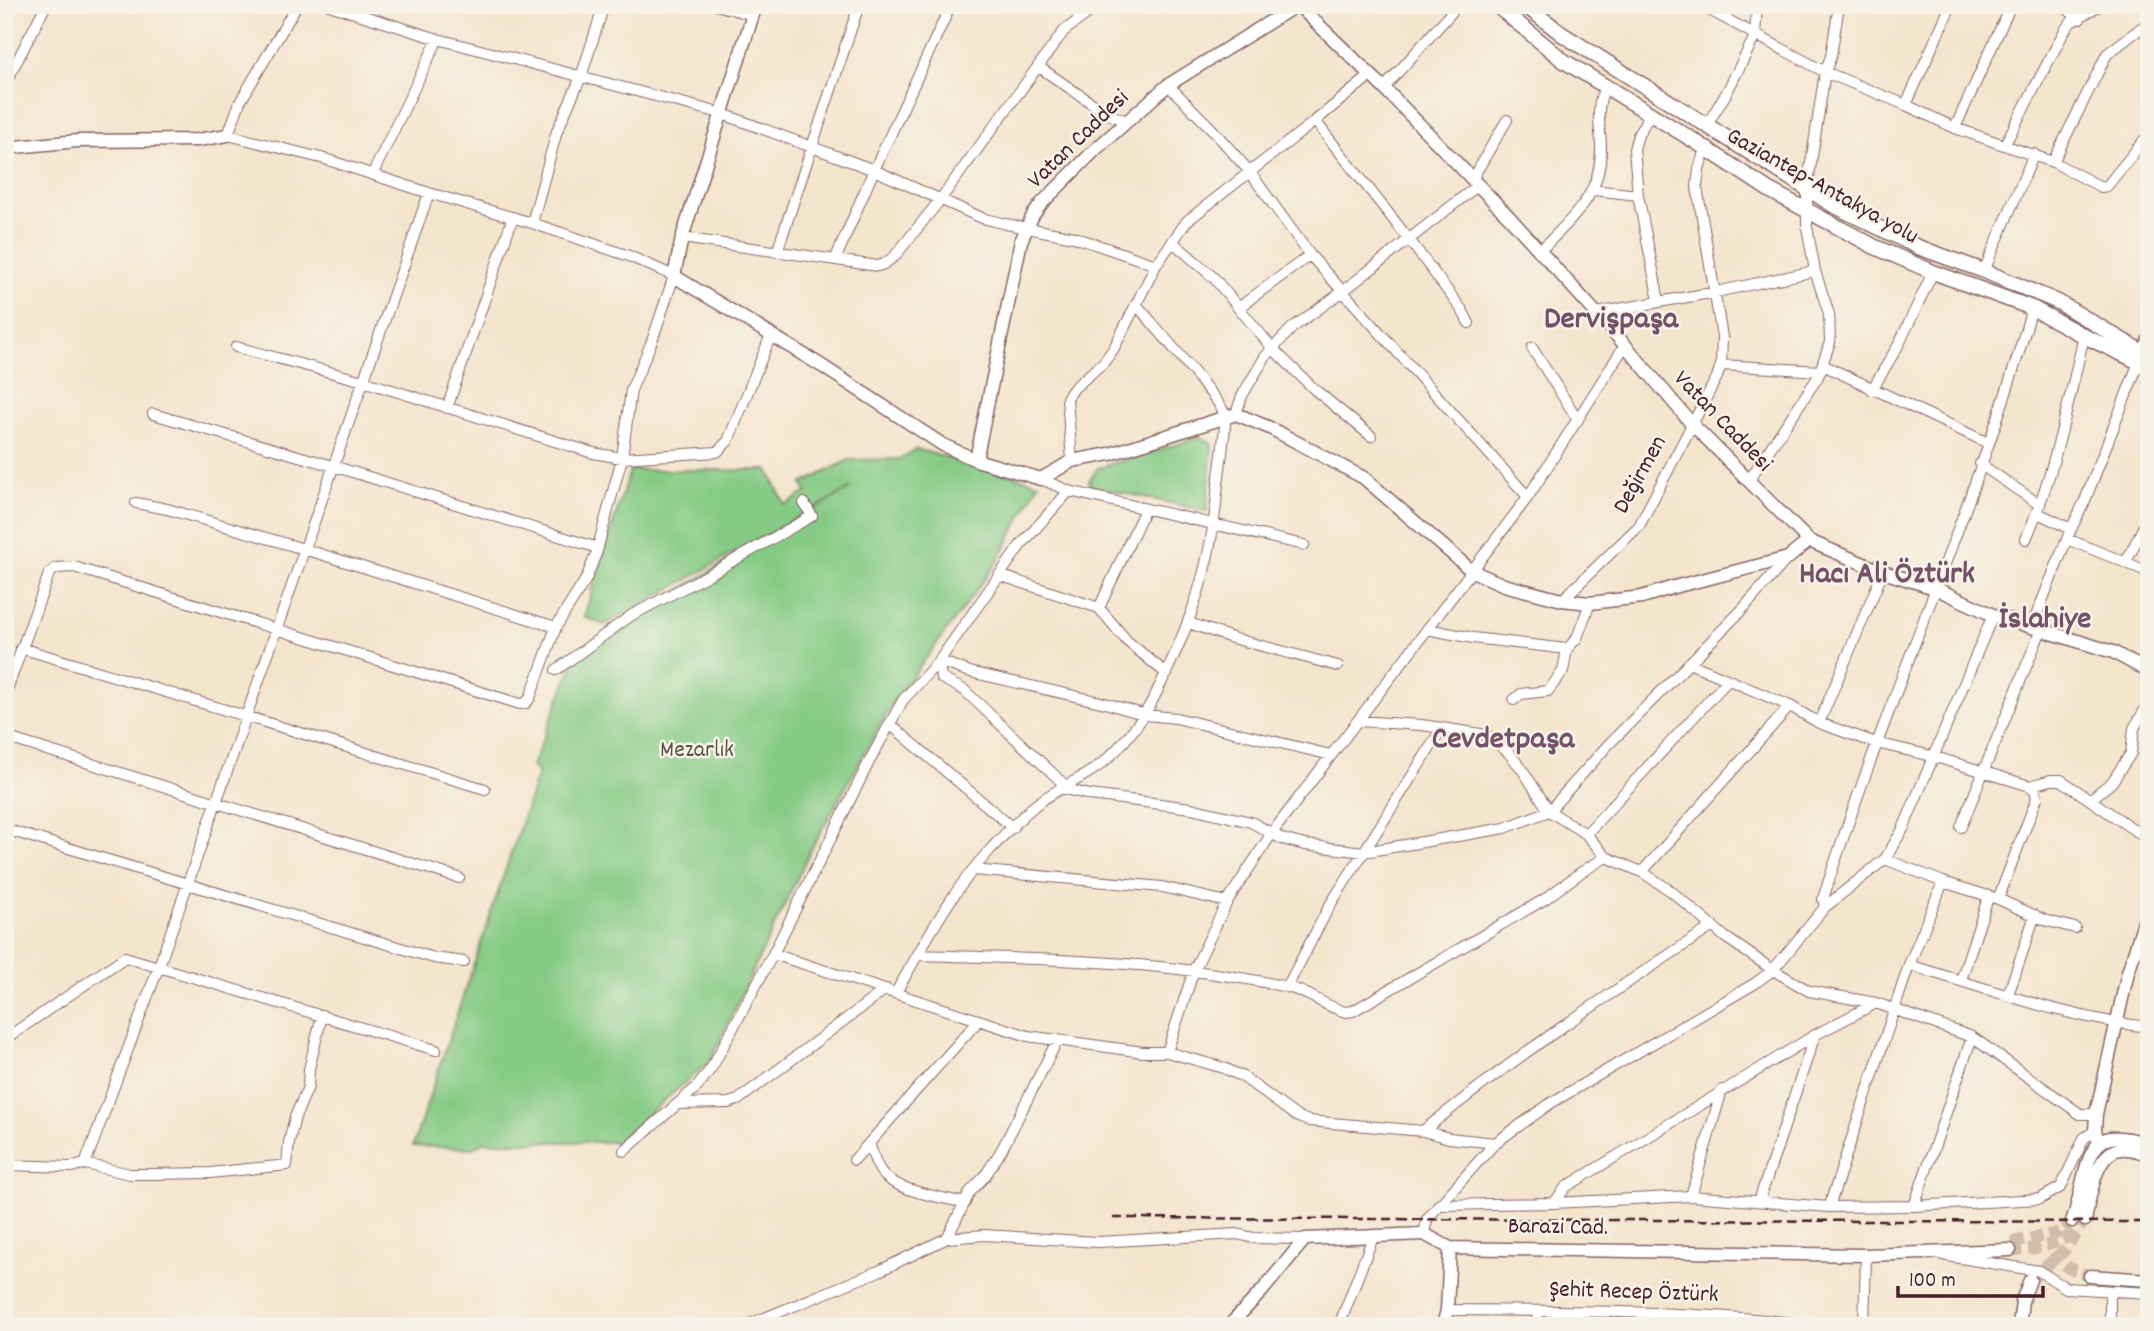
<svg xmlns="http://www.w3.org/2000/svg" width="2154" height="1331" font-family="Dekko,sans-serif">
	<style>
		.green { fill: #86cb85; stroke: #687558; stroke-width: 2 }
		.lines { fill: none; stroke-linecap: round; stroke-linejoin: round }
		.tertiary-tunnel { stroke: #d2bdad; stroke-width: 12; stroke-dasharray: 12 6; stroke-linecap: butt }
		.minor-casing { stroke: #866464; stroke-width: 12 }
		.tertiary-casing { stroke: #866464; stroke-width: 15 }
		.secondary-casing { stroke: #866464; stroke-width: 17 }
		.minor { stroke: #fff; stroke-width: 10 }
		.tertiary { stroke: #fff; stroke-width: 12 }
		.secondary { stroke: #fff; stroke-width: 14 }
		.rail { stroke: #4a1f2b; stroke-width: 2.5; stroke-dasharray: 10 5; stroke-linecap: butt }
		.labels { text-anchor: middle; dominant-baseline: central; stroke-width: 5; stroke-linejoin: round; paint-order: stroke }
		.street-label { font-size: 24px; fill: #4a1f2b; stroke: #f7f3e8 }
		.park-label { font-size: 24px; fill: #5c5346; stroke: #f7f3e8 }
		.district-label { font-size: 32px; font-weight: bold; fill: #73526a; stroke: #f7f3e8 }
	</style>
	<rect width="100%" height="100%" fill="#f7f3e8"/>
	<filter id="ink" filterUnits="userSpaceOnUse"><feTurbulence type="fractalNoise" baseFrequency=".0143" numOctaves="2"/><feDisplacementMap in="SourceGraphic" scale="14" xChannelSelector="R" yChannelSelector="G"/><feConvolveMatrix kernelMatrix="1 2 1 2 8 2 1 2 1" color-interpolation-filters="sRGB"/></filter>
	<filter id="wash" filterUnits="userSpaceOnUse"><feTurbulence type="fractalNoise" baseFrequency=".00686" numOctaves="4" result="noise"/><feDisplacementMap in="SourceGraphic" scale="28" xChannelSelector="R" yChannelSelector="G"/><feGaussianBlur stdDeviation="1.57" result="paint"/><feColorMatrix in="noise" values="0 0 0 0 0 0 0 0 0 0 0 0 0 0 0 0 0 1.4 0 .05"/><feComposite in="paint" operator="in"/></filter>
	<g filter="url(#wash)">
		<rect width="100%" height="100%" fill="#f4e5cd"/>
		<!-- green -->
		<path class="green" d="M1201 437 1212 444 1207 511 1092 486 1089 481 1098 468Z
			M916 449 1039 483 998 561 892 704 810 851 710 1061 616 1142H482L473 1148 413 1146 538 773 532 766 579 650 851 488 605 625 584 617 630 470H768L785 505 807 492 802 484 849 460 900 459Z"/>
	</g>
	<g filter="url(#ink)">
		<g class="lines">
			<!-- tertiary-tunnel -->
			<path class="tertiary-tunnel" d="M2012 1242 2058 1233 2072 1221
				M2010 1250C2038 1250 2052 1245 2076 1233
				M2053 1252 2067 1267 2090 1276
				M2030 1280 2065 1250 2085 1220"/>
			<!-- minor casing -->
			<g class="minor-casing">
				<path id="minor" d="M329 5 438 39 720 113 874 170 982 218 1006 224 1074 237 1156 265
					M716 5 753 15
					M1700 5 1825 72 1906 105 1955 128 2053 162 2101 187 2107 186 2149 134
					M2062 5 2080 19
					M1039 67 1106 113 1127 121
					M5 84 46 5
					M1168 85 1211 128 1249 171 1310 255 1528 497
					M1384 88 1458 5
					M1906 105 1951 5
					M1650 114 1638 135 1634 149 1638 195 1659 301
					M1315 121 1408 238 1462 310 1469 323
					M1706 126 1726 94 1755 36 1757 5
					M1955 128 2011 5
					M2005 144 2065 30 2071 22 2100 5
					M2053 162 2107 54 2149 22
					M373 173 438 39
					M1472 179 1507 120
					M1593 190 1638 195
					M532 223 557 131 581 77 604 5
					M682 238 878 266 884 264 895 256 940 200 1064 31 1092 10 1104 5
					M1173 242 1214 278 1273 349 1314 389 1371 436
					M777 252 859 5
					M1539 252C1571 219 1602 196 1601 146 1600 122 1595 110 1605 86
					M835 260 874 170 951 5
					M1984 271 2034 154
					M1238 308 1310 255
					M1596 313 1716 292 1815 271
					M236 347 363 381 593 453 622 458 717 452 728 441 771 335
					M1532 348 1578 420
					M2142 351 2149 336
					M1721 365 1821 371
					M1823 365 1988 443
					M1872 390 1899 344 1933 272
					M447 408 513 217
					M153 414 333 466 598 548
					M1236 414 1242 396 1265 357 1292 328 1342 292 1477 186
					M1072 461 1067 398 1074 388 1104 362 1114 348 1156 265 1187 221 1315 121 1371 75
					M1980 464 2040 505
					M1041 479 1069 491 1304 545
					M1749 480 1818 377 1830 342 1829 314 1815 271 1807 227V189L1825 72 1831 56 1839 5
					M136 503 167 509 304 549 556 627
					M2038 513 2071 529
					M2026 539C2054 475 2068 404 2084 336
					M2067 539 2149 572
					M2126 562 2149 516
					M999 575 1099 608 1127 641 1167 674
					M1562 600 1639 526 1717 377 1721 365 1722 337 1697 187 1699 169 1705 149
					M1099 608 1145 509
					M1189 623 1232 638 1338 666
					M2032 626 2071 529 2084 503 2139 362
					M1427 629 1473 638 1567 649 1563 671 1548 691 1521 694 1514 700
					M21 648 485 789
					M1567 649 1577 638 1590 603
					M1689 663 1790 706 1819 723 1876 743 1932 756 2030 786 2035 790 2037 798 1998 899
					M2139 667 2149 650
					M556 670 632 615 708 575 812 516 804 503
					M5 695 49 574 56 568 74 567 520 704 526 703 530 698 556 627 586 579 596 554 622 458 631 390 652 341 674 276 629 256 532 223 429 193 325 159 228 135 240 102 297 5
					M1358 721 1422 725 1487 735 1507 751 1522 769 1549 811 1586 834 1606 857 1642 872 1671 891 1725 937 1773 970 1809 991 1876 1003 1972 1037 2080 1114H2096
					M1819 723 1883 572
					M891 725 1013 828
					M5 737 459 878
					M2030 786 2051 780H2061L2149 840
					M1067 787 964 690 941 678 939 661 970 672 1105 703 1146 715 1176 718 1331 755
					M1060 788 1090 795 1191 808 1251 822 1282 839 1305 845 1364 852 1505 828 1549 811 1609 744 1740 612 1788 558
					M2091 799 2112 782 2131 753 2134 728 2149 703
					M1961 827 2041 630
					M5 829 434 958 464 962
					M1586 834 1728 680
					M1885 859 1943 882 1998 899 2044 920 2075 928
					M973 870 1162 887 1227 902
					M1642 872 1790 706
					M1825 907 1823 899C1886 700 1975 509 2032 308
					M773 954 1028 1036 1143 1052H1167L1224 1068 1243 1077 1296 1116 1309 1121 1423 1131 1449 1138 1495 1143
					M918 955C1041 959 1166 960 1287 987 1308 991 1325 1007 1346 1012L1353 1011 1545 899 1580 873 1606 857
					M1909 965C1986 988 2068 1019 2149 1027
					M1961 980 1988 898
					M1287 987 1330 905 1442 729
					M896 992C925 943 950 893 989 851 1004 835 1021 816 1038 803 1059 787 1084 779 1105 761 1142 727 1156 696 1176 651 1199 599 1212 551 1217 494 1218 479 1227 425 1225 415 1221 404 1211 394 1204 385 1182 357 1159 331 1136 304
					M2008 995 2035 915
					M5 1039 125 957 436 1050
					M1167 1052 1194 970 1227 902 1272 833 1528 497 1625 345
					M677 1104 728 1103 738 1100 886 989
					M1423 1131C1515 1056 1614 991 1713 926
					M869 1143C873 1153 875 1165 882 1173 897 1192 942 1197 965 1203
					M624 1151 698 1086 712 1067 773 954 870 760 903 700 939 661 1020 546 1069 491
					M854 1160 979 1020
					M85 1164 159 966 429 193
					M5 1165 72 1167 85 1164 130 1174H151L210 1173 287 1165 289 1142 295 1117 308 1087 309 1069 322 1015
					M1691 1196 1722 1090
					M1759 1201 1815 1035
					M1554 1203 1566 1187 1815 1035 1876 1003
					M1438 1205 1554 1203 1691 1196 1829 1207 1914 1206 2040 1199 2061 1187 2084 1138 2095 1131
					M1914 1206 1972 1037
					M1829 1207 1909 965 1943 882
					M1424 1234 1427 1219 1495 1143 1551 1103 1754 984 1773 970 1825 907 1885 859 1903 829 1993 615
					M947 1238 984 1235 1098 1242 1237 1234 1254 1238 1305 1239
					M1942 1255 2039 1271 2066 1288 2149 1293
					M2110 1291V1326
					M1447 1310C1571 1311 1697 1310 1819 1326
					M1537 1311 1538 1326
					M745 1326 879 1271 947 1238 970 1192 985 1176 1001 1151 1057 1041
					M1339 1326 1373 1237
					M1864 1326 1866 1255"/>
			</g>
			<!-- tertiary casing -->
			<g class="tertiary-casing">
				<path id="tertiary" d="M756 5 682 238 674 276 822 366 943 445 976 460 1041 479 1072 461 1110 454 1236 414 1270 428 1364 478 1472 571 1504 585 1562 600 1590 603 1642 597 1674 587 1788 558 1809 541
					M1298 5 1384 88 1510 218 1625 345 1692 424 1809 541 1883 572 1935 588 1993 615 2113 652 2149 672
					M5 148 78 141 198 140 228 135
					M976 460 1021 241 1033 215 1042 203 1096 149 1168 85 1297 5
					M2099 1143 2095 1131 2096 1114 2128 972 2149 906
					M2085 1220C2090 1200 2094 1152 2121 1149 2130 1148 2140 1152 2149 1154
					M2072 1221C2083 1199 2082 1143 2110 1138 2122 1136 2137 1141 2149 1143
					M2090 1276 2149 1280
					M1229 1326 1262 1291 1305 1239 1424 1234 1450 1248 1866 1255 2010 1250
					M1443 1326 1447 1310 1450 1248
					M2019 1326 2022 1301 2030 1280"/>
			</g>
			<!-- secondary casing -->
			<g class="secondary-casing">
				<path id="secondary" d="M1496 5 1564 61 1693 140 1769 190 1875 247 1933 272 2032 308 2084 336 2139 362 2149 369
					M1525 5 1562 34 1833 205 1918 247 1984 271 2058 302 2149 356"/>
			</g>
			<!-- minor -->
			<use href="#minor" class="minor"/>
			<!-- tertiary -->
			<use href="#tertiary" class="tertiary"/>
			<!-- secondary -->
			<use href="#secondary" class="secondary"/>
			<!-- rail -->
			<path class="rail" d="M1113 1218 2149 1222"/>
		</g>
	</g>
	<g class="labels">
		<!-- street labels -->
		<g class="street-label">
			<text transform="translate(1079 140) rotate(-44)">Vatan Caddesi</text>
			<text transform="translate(1822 187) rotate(29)">Gaziantep-Antakya yolu</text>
			<text transform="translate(1722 422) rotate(46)">Vatan Caddesi</text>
			<text transform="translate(1641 475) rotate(-61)">Değirmen</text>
			<text transform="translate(1558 1228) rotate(1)">Barazi Cad.</text>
			<text transform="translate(1634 1293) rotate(2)">Şehit Recep Öztürk</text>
		</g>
		<!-- park labels -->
		<g class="park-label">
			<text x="697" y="751">Mezarlık</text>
		</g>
		<!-- district labels -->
		<g class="district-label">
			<text x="1611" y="321">Dervişpaşa</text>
			<text x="1887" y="576">Hacı Ali Öztürk</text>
			<text x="2045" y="621">İslahiye</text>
			<text x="1503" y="741">Cevdetpaşa</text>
		</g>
	</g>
	<!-- margin -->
	<rect width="2154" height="1331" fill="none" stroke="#f7f3e8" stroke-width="28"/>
	<!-- scale -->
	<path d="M1898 1286v10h145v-10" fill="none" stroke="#4a1f2b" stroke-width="3.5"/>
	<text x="1909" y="1286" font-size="21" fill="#4a1f2b" stroke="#f7f3e8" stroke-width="5" paint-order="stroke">100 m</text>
</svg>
